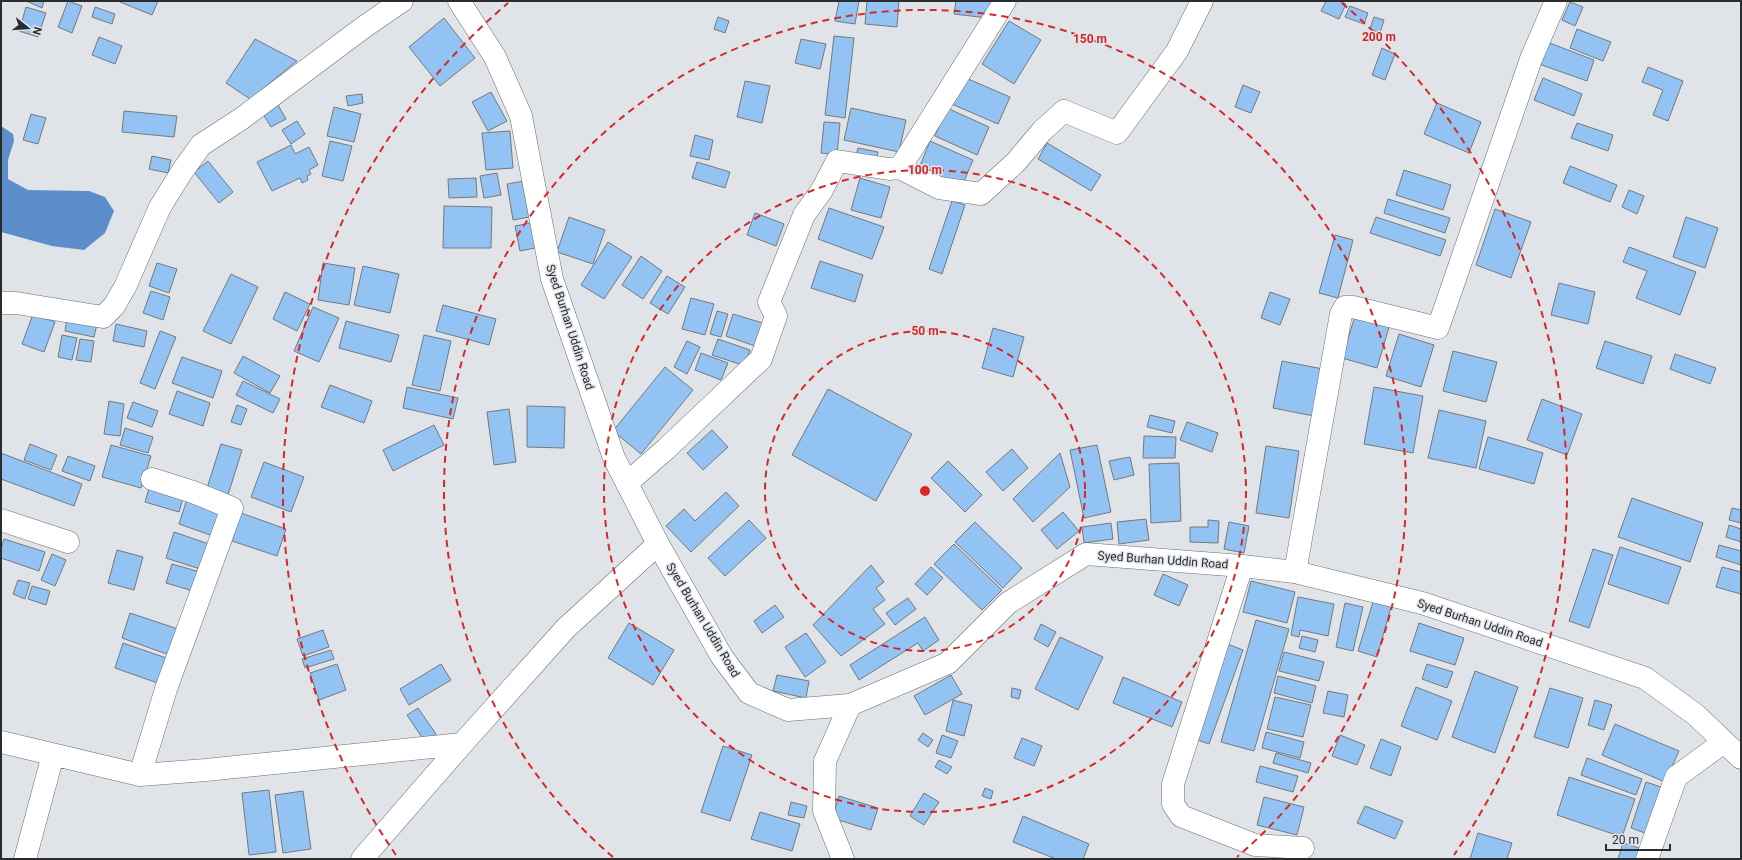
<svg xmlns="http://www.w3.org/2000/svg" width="1742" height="860" font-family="Roboto,sans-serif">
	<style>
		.water { fill: #5b8eca }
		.building { fill: #92c3f3; stroke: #74797d }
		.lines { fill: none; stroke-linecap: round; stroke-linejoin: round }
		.street-casing { stroke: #6a6e72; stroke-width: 23 }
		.secondary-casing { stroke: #6a6e72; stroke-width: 23 }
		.street { stroke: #fff; stroke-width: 22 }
		.secondary { stroke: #fff; stroke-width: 22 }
		.ring { fill: none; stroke: #d62828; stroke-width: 2; stroke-dasharray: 7 5 }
		.labels { text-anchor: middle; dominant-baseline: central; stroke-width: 3; stroke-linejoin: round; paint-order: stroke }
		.street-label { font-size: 12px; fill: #2a2c2e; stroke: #e0e4e9 }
		.centre { fill: #d62828; stroke: #e0e4e9; stroke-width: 2 }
		.ring-label { font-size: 12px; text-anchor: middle; font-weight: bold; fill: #d62828; stroke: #e0e4e9; stroke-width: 3; stroke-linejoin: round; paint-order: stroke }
	</style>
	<rect width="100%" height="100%" fill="#e0e4e9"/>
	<!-- water -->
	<path class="water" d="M1 126 13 134 14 141 8 160V179L28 190 89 191 105 197 114 211 105 233 84 250 52 246 1 232Z"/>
	<!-- building -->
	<path class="building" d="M26 1H44L42 8Z
		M68 1 82 6 72 33 58 27Z
		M120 1H158L152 15 120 2Z
		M839 1H859L855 24 835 21Z
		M867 1H899L897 27 865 24Z
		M956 1H998L988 18 954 14Z
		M1326 1H1339L1346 4 1339 19 1321 11Z
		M1570 2 1583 7 1575 26 1562 20Z
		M1350 6 1368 13 1364 24 1345 17Z
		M26 7 46 13 38 37 19 31Z
		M95 7 115 14 112 24 92 17Z
		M718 17 729 21 725 33 714 29Z
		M1374 17 1384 20 1380 33 1370 29Z
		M444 18 475 58 440 86 409 47Z
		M1009 21 1041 40 1014 84 982 64Z
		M1577 29 1611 42 1603 61 1570 48Z
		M834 36 854 38 845 118 825 115Z
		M99 37 122 46 115 64 92 55Z
		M255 39 297 61 250 99 226 83Z
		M801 39 826 44 820 69 795 63Z
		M1547 42 1594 60 1587 81 1539 64Z
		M1382 48 1395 54 1385 80 1372 75Z
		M1648 67 1683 81 1668 121 1653 115 1663 90 1642 82Z
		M959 75 1010 97 998 124 947 102Z
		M1543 78 1582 94 1574 116 1534 100Z
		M745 81 770 86 762 123 737 117Z
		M1243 85 1260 92 1251 113 1235 107Z
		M491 92 507 121 488 131 472 102Z
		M362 94 363 103 348 106 346 96Z
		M1437 103 1481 122 1469 153 1424 134Z
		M278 105 286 119 271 127 263 114Z
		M334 107 361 114 354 142 327 136Z
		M851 108 906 120 899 152 844 140Z
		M947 108 989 127 977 155 935 136Z
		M124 111 177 116 174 137 122 132Z
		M31 114 46 118 38 144 23 140Z
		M297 121 305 134 291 144 282 130Z
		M824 122 840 123 837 155 821 153Z
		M1577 123 1613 135 1608 151 1571 138Z
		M510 131 513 168 486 170 482 133Z
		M695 135 713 140 709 160 690 156Z
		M330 141 352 146 343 181 322 176Z
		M930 141 973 160 962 186 919 168Z
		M1047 143 1101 175 1091 191 1038 159Z
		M291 145 295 154 309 147 318 165 309 170 311 174 307 176 308 180 302 183 300 178 272 191 257 162Z
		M858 148 878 152 875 164 855 160Z
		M152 156 171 160 168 173 149 169Z
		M208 161 233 192 219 203 194 172Z
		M697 162 730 172 725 188 692 178Z
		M1570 166 1617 185 1610 202 1563 183Z
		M1404 170 1451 185 1443 210 1396 195Z
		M497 173 501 195 484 198 480 176Z
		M476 178 477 197 449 198 448 179Z
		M860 178 890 187 881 218 851 210Z
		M524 181 530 217 513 220 507 184Z
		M1629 190 1644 196 1637 214 1622 207Z
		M1388 199 1450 218 1445 233 1384 213Z
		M952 201 965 205 942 274 929 269Z
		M444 206 492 207 491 248H443Z
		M829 208 884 227 872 259 818 239Z
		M1495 209 1531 222 1511 278 1476 265Z
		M755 213 784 224 776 246 747 235Z
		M569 217 605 230 593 264 557 252Z
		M1376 217 1446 240 1440 256 1370 233Z
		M1686 217 1718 228 1705 268 1673 257Z
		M535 222 540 247 520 251 515 226Z
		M1335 235 1353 240 1338 298 1319 293Z
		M608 242 632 257 604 299 581 285Z
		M1629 247 1696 272 1680 315 1636 298 1647 271 1623 262Z
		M641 256 662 271 643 299 622 285Z
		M820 261 863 275 855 302 811 288Z
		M157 263 177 269 169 293 149 286Z
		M323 263 355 268 349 305 318 300Z
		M363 266 399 274 390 313 354 305Z
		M231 274 258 287 231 344 203 331Z
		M667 276 685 287 668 314 650 303Z
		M1559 283 1595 292 1588 324 1551 315Z
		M151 291 170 297 163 320 143 313Z
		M285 292 310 304 297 331 273 319Z
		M1270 292 1290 299 1280 325 1261 318Z
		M691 298 714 304 705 335 682 329Z
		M443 305 496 319 489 345 436 331Z
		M313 307 339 318 319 362 294 351Z
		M717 311 728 314 721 337 710 334Z
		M1356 313 1390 324 1377 368 1342 358Z
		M33 314 55 322 44 352 22 344Z
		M733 314 766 324 758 347 726 336Z
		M67 318 97 324 94 337 65 331Z
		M346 321 399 335 391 362 339 348Z
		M116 324 147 331 144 347 113 341Z
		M993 328 1024 337 1013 377 982 368Z
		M160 331 176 337 155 389 140 383Z
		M1399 334 1434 345 1421 387 1386 376Z
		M62 335 77 338 72 360 58 357Z
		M424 335 451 341 440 391 412 385Z
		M80 339 94 341 91 362 76 360Z
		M718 339 750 350 745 366 712 355Z
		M687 341 700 347 687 374 674 367Z
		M1605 341 1652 356 1643 384 1596 368Z
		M1453 351 1497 362 1486 402 1443 391Z
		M701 353 728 363 721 380 695 370Z
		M1675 354 1716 368 1710 384 1670 369Z
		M243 356 280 376 270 393 234 373Z
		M182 357 222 371 213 398 172 383Z
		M1282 361 1323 369 1314 416 1273 408Z
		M665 367 693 390 641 454 613 431Z
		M243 381 280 399 273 413 236 395Z
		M330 385 372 401 364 423 321 407Z
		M407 387 458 398 453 419 403 408Z
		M1374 387 1423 396 1413 453 1364 444Z
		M828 389 912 434 876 501 792 455Z
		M177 391 210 403 203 426 169 414Z
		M1542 399 1582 414 1567 455 1527 440Z
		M109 401 124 404 120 436 104 434Z
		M133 402 158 411 152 427 127 418Z
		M237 405 247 409 241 425 231 422Z
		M527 406 565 407 564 448 527 447Z
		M509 409 516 462 494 465 487 412Z
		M1439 410 1486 421 1476 468 1428 458Z
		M1150 415 1175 421 1172 433 1147 427Z
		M1187 422 1218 433 1212 452 1180 440Z
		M434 425 444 445 393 471 383 450Z
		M125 428 153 437 148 453 120 445Z
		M712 430 728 447 703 470 687 453Z
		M1144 436 1176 437 1175 458H1143Z
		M1488 437 1543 453 1534 484 1479 469Z
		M30 444 57 455 51 470 24 460Z
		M221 444 242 450 228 495 207 488Z
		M111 445 151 456 141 488 102 477Z
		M1097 445 1111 512 1084 518 1070 450Z
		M1266 446 1299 451 1289 518 1256 513Z
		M1012 449 1028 468 1003 491 986 472Z
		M1 453 82 484 74 506 1 479Z
		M1060 453 1070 487 1033 522 1013 499Z
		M68 456 95 466 90 481 62 471Z
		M1130 457 1134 475 1114 480 1109 461Z
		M948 461 982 495 965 512 931 478Z
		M264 462 304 477 291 512 251 497Z
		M1179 463 1181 521 1151 523 1149 464Z
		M150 485 184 495 179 512 145 502Z
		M726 492 739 506 691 552 666 526 684 509 695 521Z
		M1632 498 1703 523 1690 562 1618 537Z
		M187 499 222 510 213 536 179 524Z
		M1732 508 1741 510V523L1729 520Z
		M1063 512 1079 531 1057 549 1041 530Z
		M241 513 286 529 277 556 232 541Z
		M1146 519 1149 540 1119 544 1117 522Z
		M749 520 766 538 725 576 708 558Z
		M1208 520 1219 521 1218 543 1190 542V527H1208Z
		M975 522 1022 568 1003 588 955 542Z
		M1229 522 1249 526 1244 553 1224 549Z
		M1111 523 1113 539 1084 543 1082 527Z
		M1729 525 1741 529V542L1726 537Z
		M174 532 209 544 200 569 166 558Z
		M4 539 45 552 39 571 1 558V549Z
		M954 544 1002 590 982 610 934 564Z
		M1719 545 1741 551V565L1716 557Z
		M1620 547 1681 567 1668 604 1608 584Z
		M1593 549 1613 555 1589 628 1569 621Z
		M117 550 143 557 134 590 108 583Z
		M52 554 66 560 55 586 41 580Z
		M172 564 200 572 193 591 166 583Z
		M871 565 884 582 876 588 885 600 873 609 885 624 841 656 813 625Z
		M931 567 943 578 927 595 915 584Z
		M1722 567 1741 572V594L1716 587Z
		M1163 574 1188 585 1179 606 1154 595Z
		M18 580 30 583 25 599 13 594Z
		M1251 581 1295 592 1287 623 1243 612Z
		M32 586 50 591 46 605 28 599Z
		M1298 597 1334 604 1328 636 1300 630 1299 637 1291 635Z
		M908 598 916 609 895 625 886 613Z
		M1373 602 1391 607 1377 657 1358 651Z
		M1345 603 1363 607 1353 651 1336 647Z
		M775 605 784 617 762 633 754 621Z
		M130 613 184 631 175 657 122 638Z
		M925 617 939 640 923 651 918 643 859 680 850 665Z
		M1256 620 1289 629 1254 751 1221 742Z
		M629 623 674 650 653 685 608 658Z
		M1419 623 1464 638 1455 665 1410 651Z
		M1041 624 1056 632 1048 647 1034 639Z
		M323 630 329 647 303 656 297 639Z
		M806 633 826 662 805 677 785 647Z
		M1302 636 1318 640 1315 652 1299 648Z
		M1060 637 1103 657 1078 710 1035 689Z
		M123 643 175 661 166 686 115 668Z
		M1225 643 1243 650 1209 744 1192 738Z
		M331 650 334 659 305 668 302 659Z
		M1284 652 1324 662 1319 681 1279 671Z
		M337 664 346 690 319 700 310 673Z
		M441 664 451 680 409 705 400 689Z
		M1427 664 1453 672 1447 688 1422 679Z
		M1475 671 1518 687 1495 753 1452 737Z
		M777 675 809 681 806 698 773 691Z
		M951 675 962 694 925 715 914 696Z
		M1278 676 1316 686 1312 703 1274 693Z
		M1123 677 1182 702 1172 727 1113 703Z
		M1416 687 1452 701 1437 740 1401 726Z
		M1012 688 1021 690 1019 699 1011 697Z
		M1550 688 1583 698 1568 748 1534 737Z
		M1328 691 1348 695 1344 717 1323 713Z
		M1275 697 1311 705 1303 737 1267 729Z
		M953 700 972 705 964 736 946 731Z
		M1595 700 1612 705 1604 730 1588 725Z
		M418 708 436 734 425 742 407 715Z
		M1615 724 1679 751 1665 782 1602 755Z
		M1266 732 1304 742 1300 758 1262 748Z
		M923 733 933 740 928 747 918 740Z
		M942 735 958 741 951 758 936 753Z
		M1340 735 1365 745 1357 765 1332 756Z
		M1022 738 1042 746 1034 766 1014 758Z
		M1381 739 1401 747 1391 776 1370 768Z
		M723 746 752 755 730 821 701 812Z
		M1276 753 1311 763 1308 773 1273 763Z
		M1587 758 1642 779 1636 795 1581 775Z
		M939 760 952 767 947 774 935 767Z
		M1260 766 1298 776 1293 792 1256 782Z
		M1569 777 1635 799 1622 837 1557 815Z
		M1646 782 1661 787 1645 833 1631 828Z
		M985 788 993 791 991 799 982 796Z
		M269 790 276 852 249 855 242 793Z
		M303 791 311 849 283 853 275 795Z
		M924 793 939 802 924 825 910 816Z
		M839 796 878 808 871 830 832 818Z
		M1264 797 1304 807 1297 835 1257 825Z
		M791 802 807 806 804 818 788 815Z
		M1365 806 1403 821 1395 839 1357 823Z
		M760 812 800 824 792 851 751 839Z
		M1023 816 1089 844 1083 859H1056L1013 842Z
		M1478 833 1512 843 1507 859H1470Z
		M1623 843 1642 849 1639 859H1618Z"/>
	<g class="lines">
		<!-- street casing -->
		<g class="street-casing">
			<path id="street" d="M900 168 939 188 981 194 1016 162 1042 131 1064 111 1117 133 1177 51 1202 1
				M1 303H16L103 317 114 306 125 287 160 207 183 170 201 145 241 119 364 27 402 1
				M627 483 666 449 761 359 776 316 769 302 804 215 822 190 837 161 889 169 900 168 1005 1
				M1 520 68 542
				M1242 566 1173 784V804L1181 816 1255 845 1303 848
				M1295 572 1341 314 1345 307H1353L1438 328 1531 59 1556 1
				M1 742 140 775 206 770 462 744
				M140 775 166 689 232 508 193 492 152 479
				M25 859 53 755
				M362 859 462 744 566 628 658 544
				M843 859 824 811 825 761 850 705
				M1647 859 1676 777 1724 742"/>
		</g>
		<!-- secondary casing -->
		<g class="secondary-casing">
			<path id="secondary" d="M459 1 495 57 521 116 552 279 614 458 658 544 722 657 749 693 788 710 850 705 948 663 1008 603 1086 554 1242 566 1295 572 1422 603 1645 678 1696 715 1741 758"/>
		</g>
		<!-- street -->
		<use href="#street" class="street"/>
		<!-- secondary -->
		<use href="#secondary" class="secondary"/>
	</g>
	<!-- distance rings -->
	<g class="ring">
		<circle cx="925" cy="491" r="160"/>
		<circle cx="925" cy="491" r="321"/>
		<path d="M613 857A481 481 0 1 1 1237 857"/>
		<path d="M396 855A642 642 0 0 1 508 3M1342 3A642 642 0 0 1 1454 855"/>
	</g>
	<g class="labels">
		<!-- street labels -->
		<g class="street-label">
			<text transform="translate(570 327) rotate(72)">Syed Burhan Uddin Road</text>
			<text transform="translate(1163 560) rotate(4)">Syed Burhan Uddin Road</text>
			<text transform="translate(703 620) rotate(59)">Syed Burhan Uddin Road</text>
			<text transform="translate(1480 623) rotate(18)">Syed Burhan Uddin Road</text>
		</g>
	</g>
	<circle cx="925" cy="491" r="6" class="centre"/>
	<g class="ring-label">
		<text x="1379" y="41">200 m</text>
		<text x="1090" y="43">150 m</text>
		<text x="925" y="174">100 m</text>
		<text x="925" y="335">50 m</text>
	</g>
	<!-- border -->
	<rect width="1742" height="860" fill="none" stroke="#2a2c2e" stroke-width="4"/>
	<!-- north arrow -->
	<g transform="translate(28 28) rotate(107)" stroke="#e0e4e9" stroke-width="3" paint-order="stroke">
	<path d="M0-3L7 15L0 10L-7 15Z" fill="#2a2c2e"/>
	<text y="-6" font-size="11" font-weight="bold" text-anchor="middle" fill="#2a2c2e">N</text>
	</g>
	<!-- scale -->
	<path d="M1606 844v6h64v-6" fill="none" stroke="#2a2c2e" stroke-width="2"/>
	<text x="1612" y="844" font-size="12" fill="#2a2c2e" stroke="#e0e4e9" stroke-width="3" paint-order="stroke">20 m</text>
</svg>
